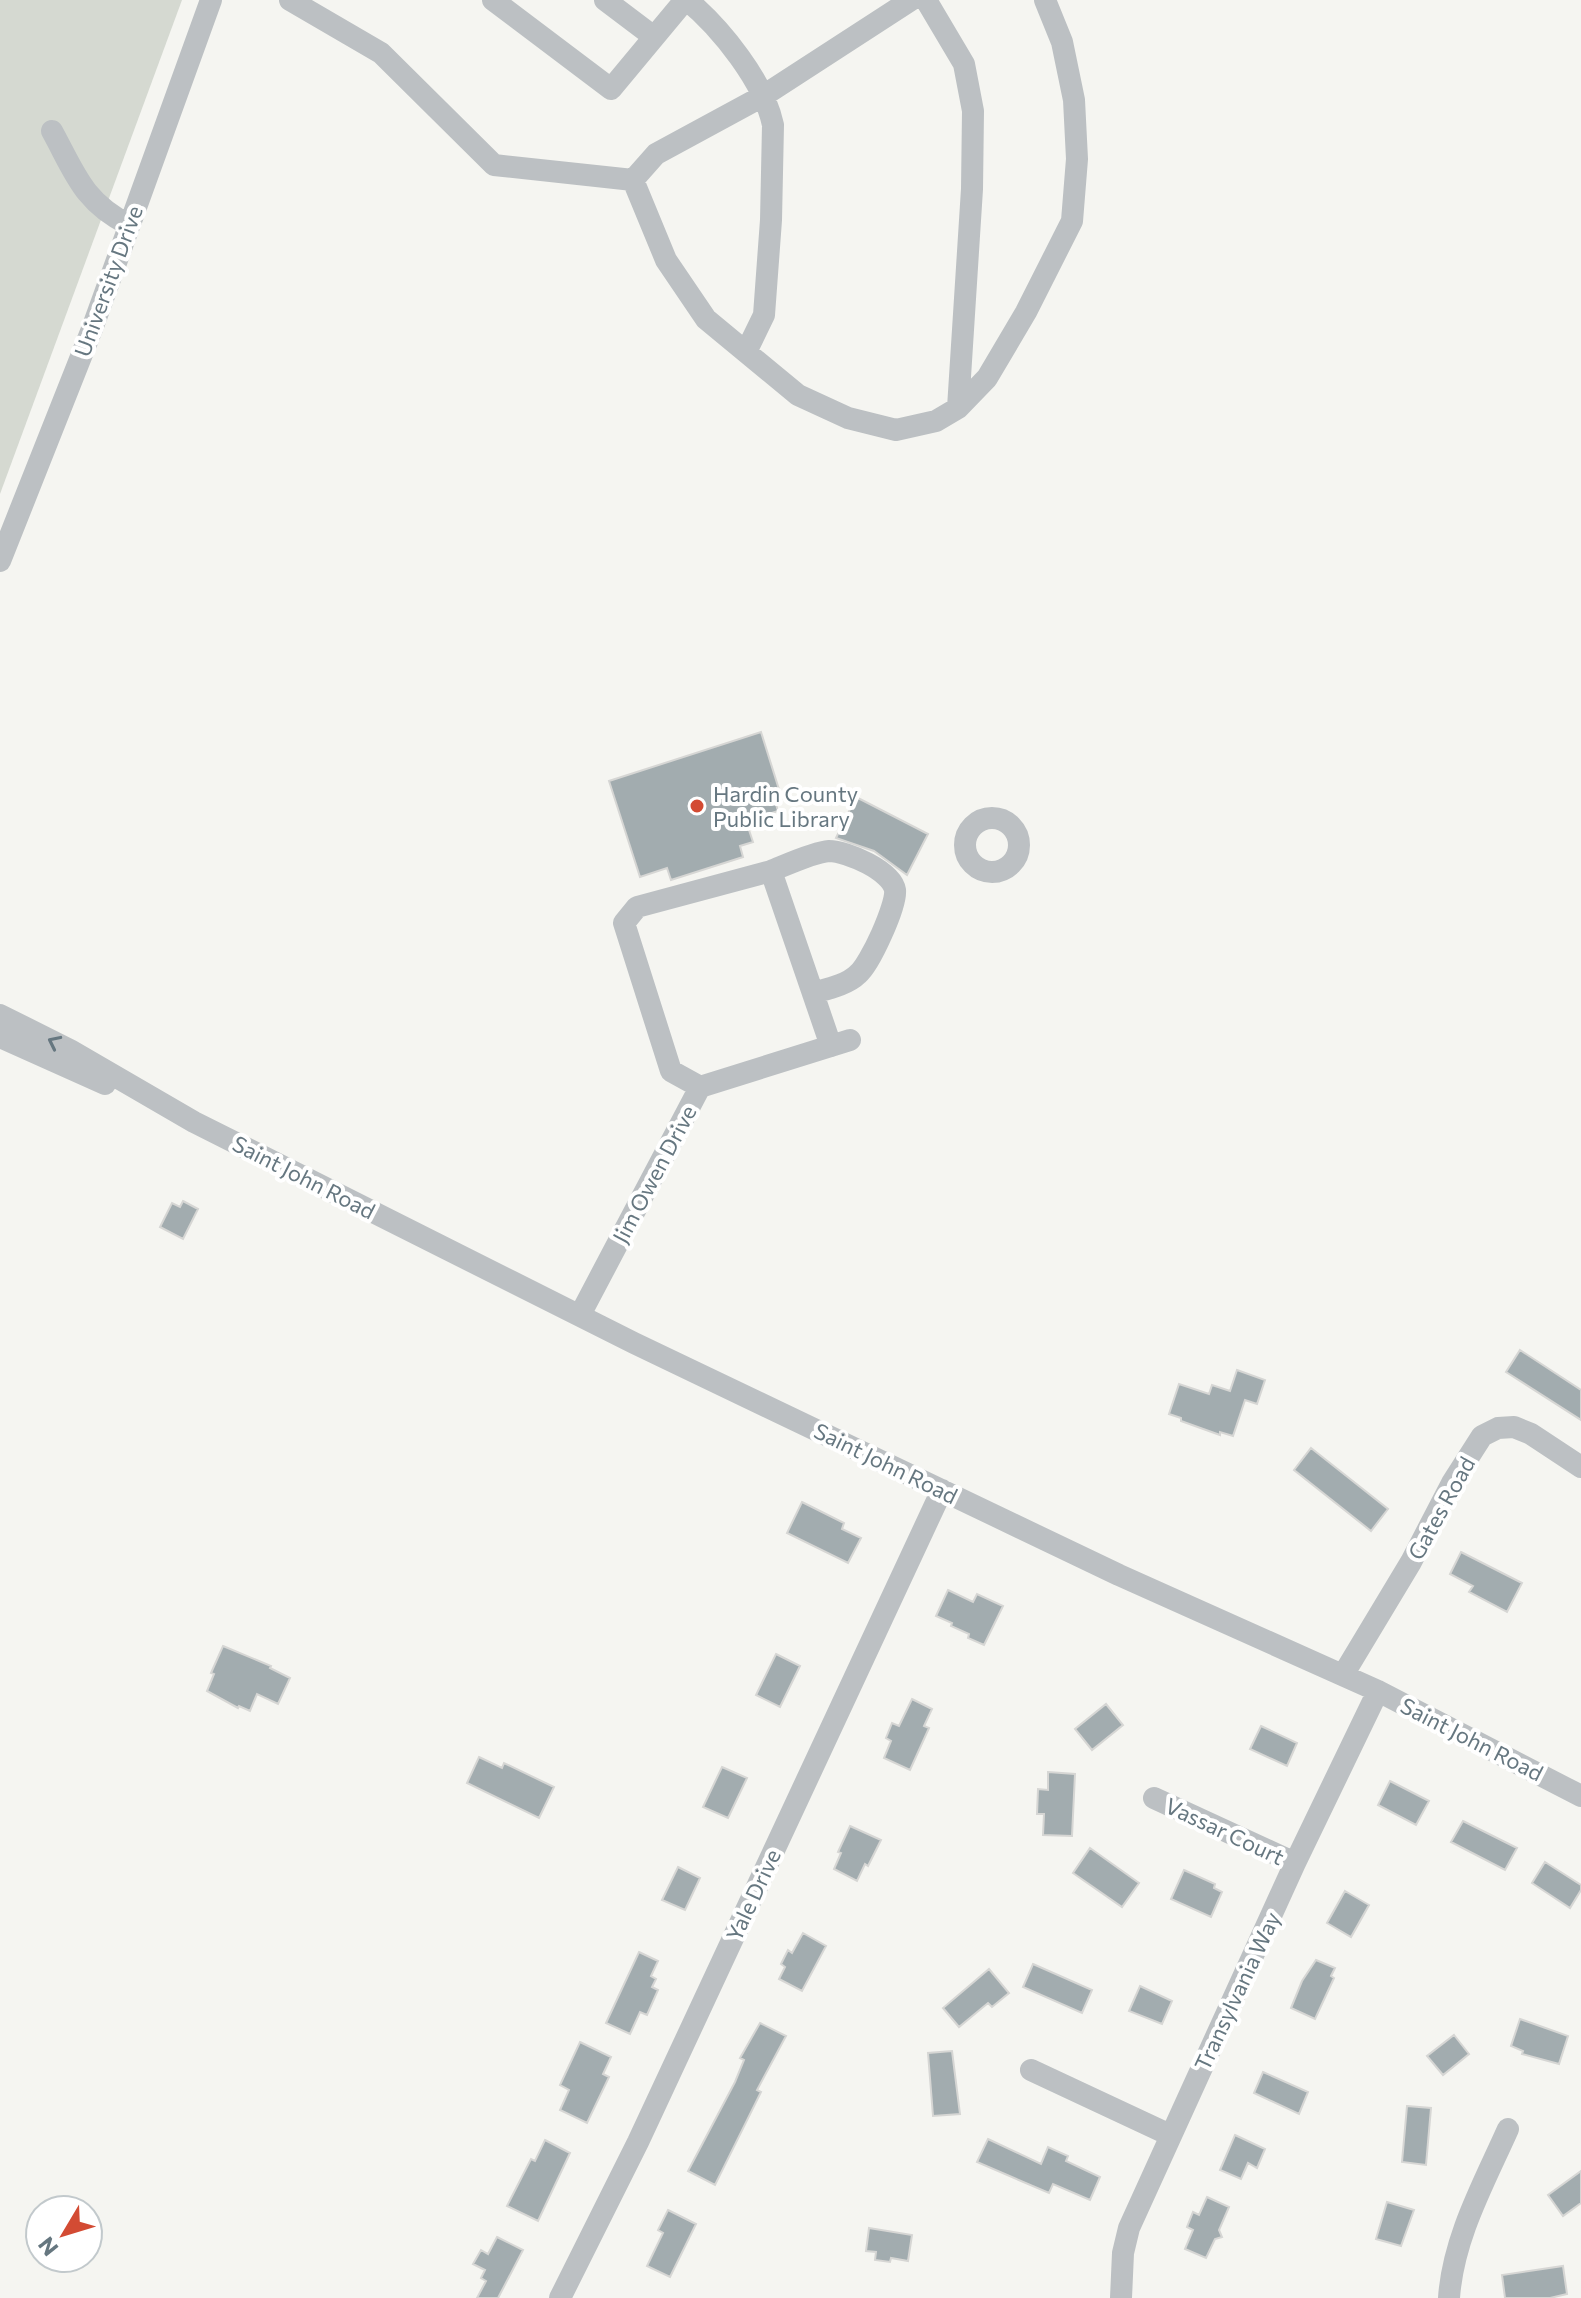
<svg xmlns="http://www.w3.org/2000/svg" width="1581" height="2298" font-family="Commissioner,sans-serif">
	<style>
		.green { fill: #d5d9d1 }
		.building { fill: #a2acaf; stroke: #d6d6d4; stroke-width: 2 }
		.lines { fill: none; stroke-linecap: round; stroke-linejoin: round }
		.minor { stroke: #bcc0c3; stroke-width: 22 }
		.oneway { stroke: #667780 }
		.poi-dot { fill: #d34b33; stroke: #fff; stroke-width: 3 }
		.labels { text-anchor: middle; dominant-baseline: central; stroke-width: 8; stroke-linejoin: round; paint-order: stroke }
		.street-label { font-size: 22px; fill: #667780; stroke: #fff }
		.poi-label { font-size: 22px; fill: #667780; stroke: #fff; text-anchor: start }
	</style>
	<rect width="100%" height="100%" fill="#f5f5f1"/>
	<!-- green -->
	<path class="green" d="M0 0H182L0 494Z"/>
	<!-- building -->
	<path class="building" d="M761 732 782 799 775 801 778 811 746 821 753 842 740 846 743 857 671 880 667 868 640 877 609 781Z
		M856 797 928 834 907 875 874 851 836 838Z
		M183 1201 198 1209 183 1239 160 1227 172 1203 180 1207Z
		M1520 1350 1581 1390V1420L1506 1372Z
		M1237 1370 1265 1380 1257 1404 1245 1400 1233 1436 1220 1432V1435L1181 1421V1418L1169 1414 1179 1384 1209 1394 1212 1385 1230 1391Z
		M1311 1448 1388 1509 1371 1531 1294 1470Z
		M802 1502 844 1523 842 1529 861 1538 848 1563 787 1533Z
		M1461 1552 1522 1583 1507 1612 1469 1592 1473 1586 1450 1574Z
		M948 1590 973 1602 977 1594 1003 1606 984 1645 968 1638 969 1634 951 1626 952 1623 936 1616Z
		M223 1646 271 1666 270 1668 290 1678 278 1704 257 1694 250 1711 239 1706 238 1708 207 1691 214 1674 211 1673Z
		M776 1654 800 1666 780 1707 756 1695Z
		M912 1699 932 1709 924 1726 929 1728 910 1770 884 1758 891 1741 886 1738 892 1723 899 1726Z
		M1106 1704 1123 1725 1092 1750 1075 1729Z
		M1261 1726 1297 1743 1287 1766 1250 1749Z
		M479 1757 502 1768 504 1763 554 1787 539 1818 467 1783Z
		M722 1767 747 1778 728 1818 703 1807Z
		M1048 1772 1075 1774 1072 1836 1043 1835 1044 1814H1037L1038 1789 1048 1790Z
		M1390 1781 1429 1801 1416 1825 1378 1805Z
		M1463 1821 1517 1848 1505 1870 1451 1842Z
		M850 1826 881 1840 868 1866 865 1864 857 1881 834 1869 841 1853 838 1852Z
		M1090 1848 1139 1883 1122 1907 1073 1873Z
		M1545 1862 1581 1885V1890L1570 1908 1532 1883Z
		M678 1867 700 1878 685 1910 662 1900Z
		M1184 1870 1215 1884 1214 1888 1222 1892 1211 1917 1171 1899Z
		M1345 1891 1369 1905 1351 1937 1327 1923Z
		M803 1933 826 1946 802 1991 779 1979 785 1967 781 1964 788 1950 792 1953Z
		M639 1952 658 1961 651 1976 656 1979 652 1987 658 1990 647 2015 640 2012 630 2034 606 2023Z
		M1316 1960 1335 1968 1331 1976 1334 1978 1315 2019 1291 2008 1302 1981Z
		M1033 1964 1092 1990 1082 2013 1023 1987Z
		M989 1969 1009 1993 992 2007 988 2003 959 2027 943 2008Z
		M1140 1986 1172 2001 1162 2024 1129 2011Z
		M1520 2019 1568 2036 1559 2064 1522 2054 1523 2051 1511 2046Z
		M760 2023 786 2036 757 2090 761 2092 715 2185 688 2171 735 2082 744 2060 740 2058Z
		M1454 2035 1469 2054 1443 2075 1427 2056Z
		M580 2042 611 2057 603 2074 609 2077 587 2123 560 2110 569 2090 560 2085Z
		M952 2051 960 2114 933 2116 928 2053Z
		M1263 2072 1308 2092 1299 2114 1254 2093Z
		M1407 2106 1431 2108 1426 2165 1402 2162Z
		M1235 2135 1265 2149 1257 2168 1248 2163 1241 2179 1220 2170Z
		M988 2139 1041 2164 1048 2147 1068 2156 1066 2161 1100 2177 1090 2200 1053 2184 1049 2193 977 2162Z
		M545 2140 570 2153 538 2221 507 2206 531 2159 535 2161Z
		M1581 2171V2203L1563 2216 1548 2195Z
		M1207 2197 1229 2207 1219 2230 1222 2237 1215 2239 1206 2258 1185 2249 1193 2230 1187 2227 1193 2212 1199 2215Z
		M1387 2202 1414 2210 1401 2246 1376 2239Z
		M668 2210 696 2224 670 2277 647 2266 663 2233 658 2230Z
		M869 2228 912 2235 908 2261 891 2258 890 2262 875 2260 876 2252 866 2251Z
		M497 2237 523 2250 498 2298H477L486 2281 481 2278 485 2270 473 2264 481 2250 488 2254Z
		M1563 2266 1567 2294 1550 2298H1505L1502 2275Z"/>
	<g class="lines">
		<!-- minor -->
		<path class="minor" d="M290 0 381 53 494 165 633 180
			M493 0 611 89 685 0
			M605 0 654 37
			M687 0C721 28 764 82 773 125L771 220 764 315 746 352
			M926 0 964 64 973 111 972 189 958 408
			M52 131C75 173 83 202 129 225
			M633 180 666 260 706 319 798 395 848 418 896 430 936 421 958 408 987 378 1026 312 1072 221 1077 159 1074 100 1062 42 1045 0
			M633 180 656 154 763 96 911 0
			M0 561 92 329 211 0
			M965 845a27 27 0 1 1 54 0a27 27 0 1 1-54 0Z
			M771 871C786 865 814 852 829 851 847 851 892 871 895 890 897 905 870 964 858 974 847 985 827 989 813 993
			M0 1015 70 1050 194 1122 634 1343 1119 1575 1378 1691 1581 1796
			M0 1037 105 1084
			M700 1087 671 1071 624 923 637 907 771 871 831 1046
			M580 1315 700 1087 850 1040
			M1343 1675 1411 1562 1452 1483 1482 1436 1498 1428 1514 1427 1531 1434 1581 1467
			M1154 1798 1295 1863
			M1031 2070 1170 2135
			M560 2298 638 2142 942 1490
			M1121 2298 1123 2253 1129 2228 1295 1863 1378 1691
			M1449 2298C1453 2238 1484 2183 1508 2129"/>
	</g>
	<!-- one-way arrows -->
	<defs><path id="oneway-chevron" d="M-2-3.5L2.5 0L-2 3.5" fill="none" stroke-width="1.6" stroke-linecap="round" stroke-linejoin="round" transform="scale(2)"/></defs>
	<use class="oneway" href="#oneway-chevron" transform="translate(54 1042) rotate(-154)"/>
	<!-- markers -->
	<circle class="poi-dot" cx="697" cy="806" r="8"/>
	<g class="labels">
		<!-- street labels -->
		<g class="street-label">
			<text transform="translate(108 281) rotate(-70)">University Drive</text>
			<text transform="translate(654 1174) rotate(-62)">Jim Owen Drive</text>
			<text transform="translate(304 1177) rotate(27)">Saint John Road</text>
			<text transform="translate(886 1463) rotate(26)">Saint John Road</text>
			<text transform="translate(1441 1508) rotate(-61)">Gates Road</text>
			<text transform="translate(1472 1739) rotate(27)">Saint John Road</text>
			<text transform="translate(1225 1831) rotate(25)">Vassar Court</text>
			<text transform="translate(753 1895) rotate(-65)">Yale Drive</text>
			<text transform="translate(1237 1991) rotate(-65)">Transylvania Way</text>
		</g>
		<!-- poi labels -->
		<g class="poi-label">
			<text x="713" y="793">Hardin County<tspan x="713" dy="25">Public Library</tspan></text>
		</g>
	</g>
	<!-- north arrow -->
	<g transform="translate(64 2234) rotate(232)"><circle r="38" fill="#ffffff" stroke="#c2c9cc" stroke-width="2"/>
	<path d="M0-6L14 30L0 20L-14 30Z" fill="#d34b33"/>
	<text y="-12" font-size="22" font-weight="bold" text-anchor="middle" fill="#667780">N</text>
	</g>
</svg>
